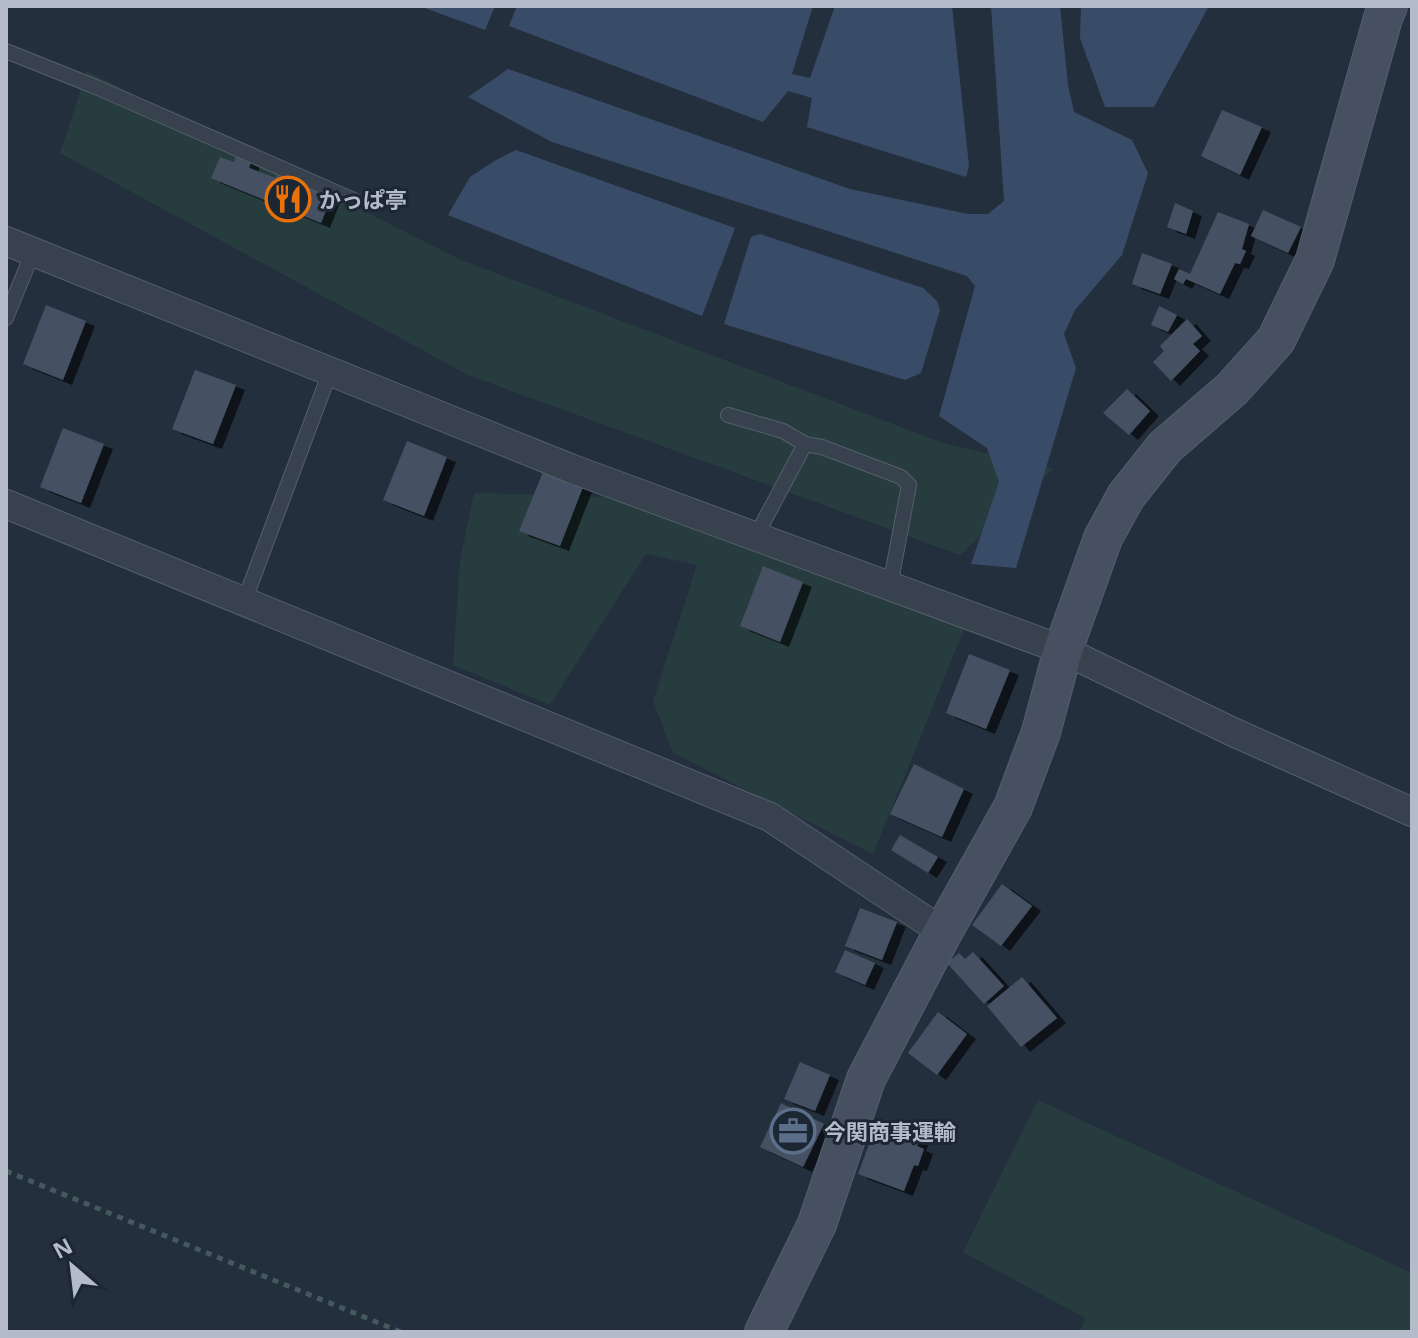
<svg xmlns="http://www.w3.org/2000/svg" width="1418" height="1338" font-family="'Open Sans','Noto Sans JP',sans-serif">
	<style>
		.green { fill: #263c3f }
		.water { fill: #394c67 }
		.building { fill: #455162; filter: url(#shadow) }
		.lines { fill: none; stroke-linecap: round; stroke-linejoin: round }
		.lane-casing { stroke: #565f6c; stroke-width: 16 }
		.street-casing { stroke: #565f6c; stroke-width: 30 }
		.secondary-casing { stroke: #565f6c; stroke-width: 40 }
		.path { stroke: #44595c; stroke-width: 5; stroke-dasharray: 6 6; stroke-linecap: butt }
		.lane { stroke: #38414e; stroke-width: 14 }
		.street { stroke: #38414e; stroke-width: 28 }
		.secondary { stroke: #465061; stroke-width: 38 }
		.labels { text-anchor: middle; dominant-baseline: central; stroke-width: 6; stroke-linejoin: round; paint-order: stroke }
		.poi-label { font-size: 22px; font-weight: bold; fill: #b4bcc9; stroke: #1d2633; text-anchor: start }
	</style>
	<defs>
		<filter id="shadow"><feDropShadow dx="9" dy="5" stdDeviation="0" flood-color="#0009"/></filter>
	</defs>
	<rect width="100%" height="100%" fill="#242f3e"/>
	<!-- green -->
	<path class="green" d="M87 71 459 259 943 443 1053 469 960 555 468 375 60 153Z
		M474 493 614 497 965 627 873 854 673 753 653 701 697 565 646 554 550 705 453 665 460 560Z
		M1038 1100 1412 1273V1332H1080L1085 1318 963 1252Z"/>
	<!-- water -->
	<path class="water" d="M419 6H495L485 30Z
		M517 6H813L792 74 810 78 835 6H952L969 166 966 177 807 127 812 98 788 91 763 122 509 26Z
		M991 6H1060L1068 85 1074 112 1132 140 1148 173 1122 255 1075 310 1064 334 1076 368 1016 568 971 564 999 482 987 448 939 416 975 286 967 276 552 142 468 97 508 69 850 189 968 214H988L1004 201Z
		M1081 6H1209L1154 107H1105L1080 38Z
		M516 150 735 228 702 316 448 215 470 177 496 160Z
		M760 234 923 288 937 301 940 310 921 373 905 380 724 324 751 237Z"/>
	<!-- building -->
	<path class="building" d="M1222 110 1262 127 1240 175 1201 156Z
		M236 156 251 162 249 168 276 178V175L293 181 291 186 301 190 303 185 318 190 316 196 330 200 321 223 211 178 220 157 234 162Z
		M1175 203 1193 211 1186 234 1167 227Z
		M1263 210 1301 227 1288 253 1251 236Z
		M1218 212 1249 224 1242 249 1246 251 1240 264 1235 263 1220 294 1186 279 1183 284 1174 279 1179 269 1190 274Z
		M1142 253 1172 264 1160 294 1132 284Z
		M46 305 86 321 63 380 23 364Z
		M1159 306 1177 315 1168 332 1151 325Z
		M1187 319 1202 336 1193 344 1200 351 1171 381 1153 362 1164 351 1160 346Z
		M195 370 236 385 213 444 172 429Z
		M1127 389 1150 411 1129 435 1103 413Z
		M63 428 104 444 81 503 40 487Z
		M407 441 447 457 424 516 383 500Z
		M543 472 583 487 560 546 519 531Z
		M763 566 803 582 780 642 740 626Z
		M969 654 1010 670 986 729 946 713Z
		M914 764 964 789 942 837 890 814Z
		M900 835 938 857 928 873 891 850Z
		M1002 884 1032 906 1001 946 972 925Z
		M860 908 897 922 882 960 845 946Z
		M845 950 875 963 865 985 835 972Z
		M973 952 1004 986 984 1004 947 963 959 953 965 959Z
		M1022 977 1057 1018 1021 1047 987 1006Z
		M938 1012 967 1034 937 1075 908 1053Z
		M800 1062 830 1075 815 1111 784 1099Z
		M781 1103 824 1124 803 1167 760 1147Z
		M901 1130 920 1138 917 1146 924 1149 918 1166 914 1165 904 1191 858 1174 874 1131 897 1140Z"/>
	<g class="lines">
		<!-- lane casing -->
		<g class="lane-casing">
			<path id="lane" d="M6 51 96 87 354 200
				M6 318 33 252
				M728 415 783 431 805 444 822 447 901 477 909 485 890 586
				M756 536 805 444
				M244 602 330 372"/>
		</g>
		<!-- street casing -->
		<g class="street-casing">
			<path id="street" d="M6 241 570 468 1063 650 1233 732 1412 812
				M6 504 770 817 943 932"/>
		</g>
		<!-- secondary casing -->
		<g class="secondary-casing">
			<path id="secondary" d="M764 1332 817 1224 866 1079 943 932 1013 807 1041 732 1063 650 1103 538 1126 496 1165 447 1232 389 1276 340 1315 260 1383 18 1388 6"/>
		</g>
		<!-- path -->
		<path class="path" d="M6 1171 401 1332"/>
		<!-- lane -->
		<use href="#lane" class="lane"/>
		<!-- street -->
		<use href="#street" class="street"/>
		<!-- secondary -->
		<use href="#secondary" class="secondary"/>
	</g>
	<!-- icons -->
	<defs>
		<g id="restaurant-ring" transform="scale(2.3)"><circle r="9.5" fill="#1d2633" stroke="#e8710a" stroke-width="1.5"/><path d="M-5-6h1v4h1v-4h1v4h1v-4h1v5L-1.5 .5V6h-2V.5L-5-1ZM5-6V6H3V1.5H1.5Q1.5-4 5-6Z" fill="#e8710a"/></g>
		<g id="office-ring" transform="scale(2.3)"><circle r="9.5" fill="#1d2633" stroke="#5c6f8a" stroke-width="1.5"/><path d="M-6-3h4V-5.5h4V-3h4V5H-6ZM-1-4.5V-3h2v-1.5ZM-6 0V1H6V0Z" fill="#5c6f8a"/></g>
	</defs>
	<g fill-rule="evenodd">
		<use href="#restaurant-ring" x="288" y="199"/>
		<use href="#office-ring" x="793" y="1131"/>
	</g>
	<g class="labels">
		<!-- poi labels -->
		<g class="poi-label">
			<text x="319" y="199">かっぱ亭</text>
			<text x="824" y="1131">今関商事運輸</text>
		</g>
	</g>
	<!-- border -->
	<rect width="1418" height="1338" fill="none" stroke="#b4bcc9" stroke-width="16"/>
	<!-- north arrow -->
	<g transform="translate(72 1266) rotate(332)" stroke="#1d2633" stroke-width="6" paint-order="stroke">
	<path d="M0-6L14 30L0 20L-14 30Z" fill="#b4bcc9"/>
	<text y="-12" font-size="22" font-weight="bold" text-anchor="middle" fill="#b4bcc9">N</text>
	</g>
</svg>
